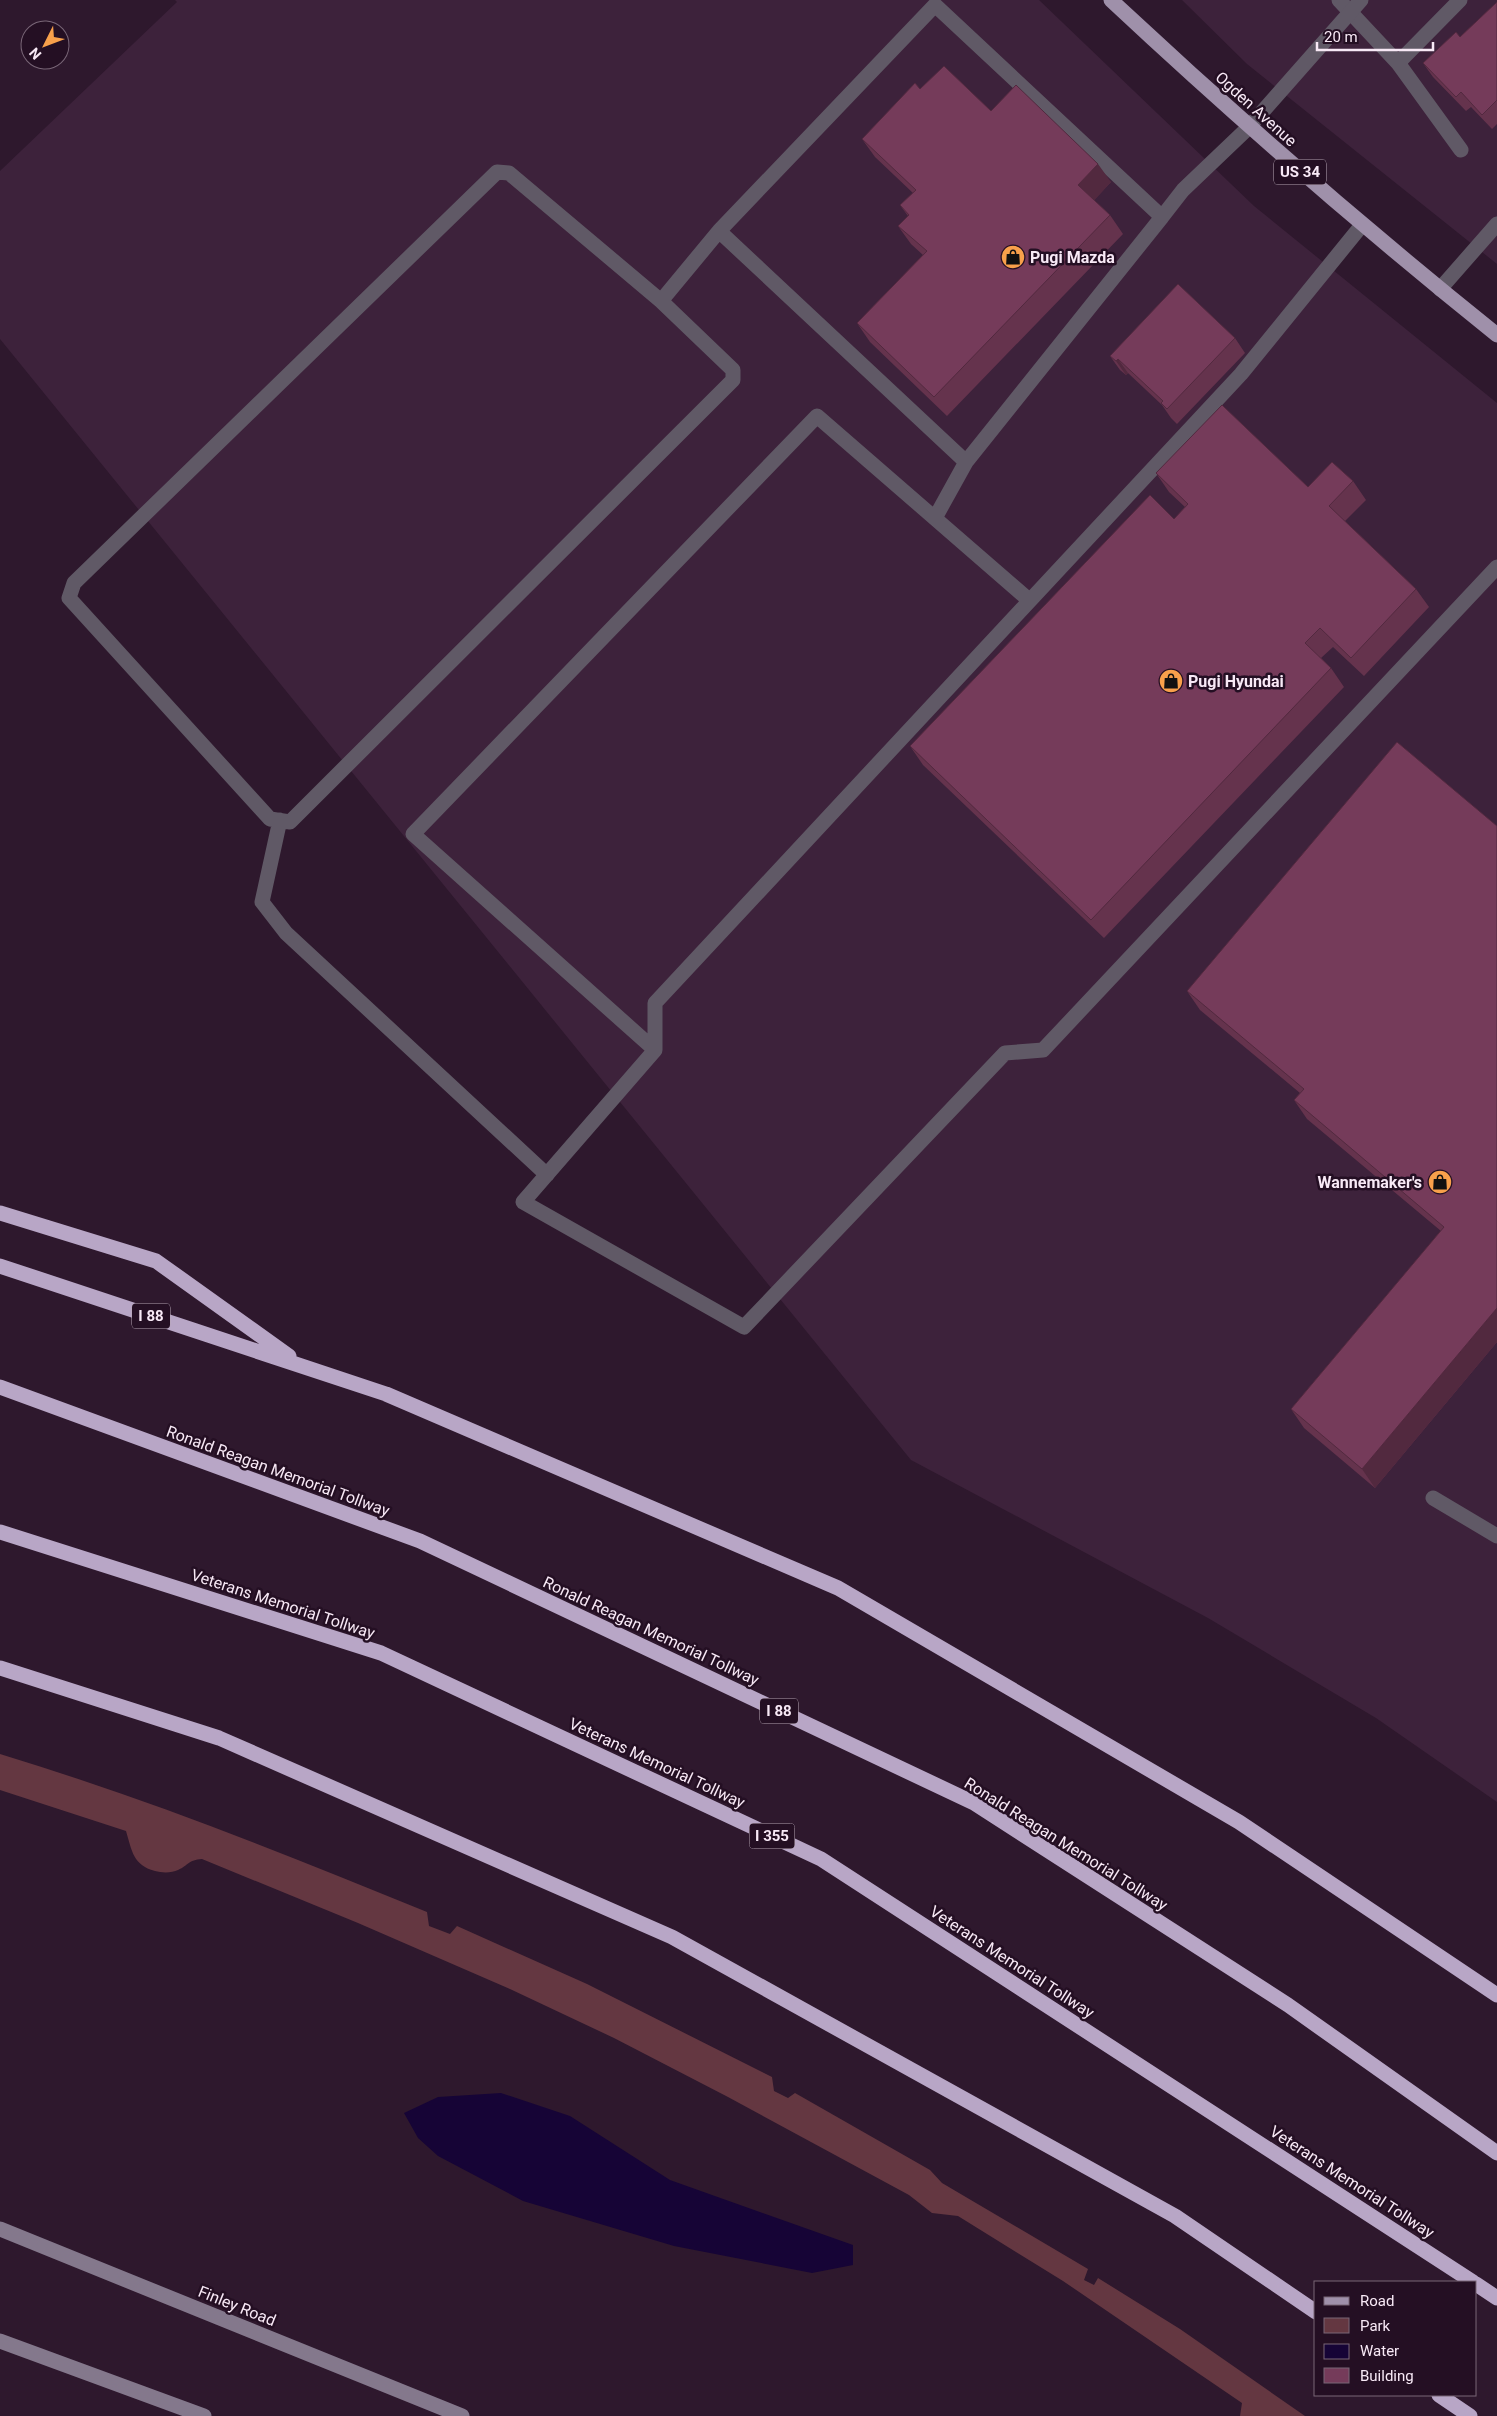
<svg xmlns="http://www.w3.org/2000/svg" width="1497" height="2416" font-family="Roboto,sans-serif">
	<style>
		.built { fill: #3d223b }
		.green { fill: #643741 }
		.water { fill: #160436 }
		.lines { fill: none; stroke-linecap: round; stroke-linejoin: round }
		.lane { stroke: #605966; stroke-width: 15 }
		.street { stroke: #605966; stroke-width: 15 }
		.secondary { stroke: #84788c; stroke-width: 15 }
		.primary { stroke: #9f90aa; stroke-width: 15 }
		.highway { stroke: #b8a6c6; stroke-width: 15 }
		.wall { fill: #65334d }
		.shaded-wall { fill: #52293f }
		.building { fill: #753b5a; stroke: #52293f }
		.labels { text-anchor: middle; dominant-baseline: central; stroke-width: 5; stroke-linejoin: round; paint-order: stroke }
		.shield { fill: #240f23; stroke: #b8a8b7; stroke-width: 1 }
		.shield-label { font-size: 15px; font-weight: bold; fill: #f8e9f6 }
		.street-label { font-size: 16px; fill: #f8e9f6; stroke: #240f23 }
		.poi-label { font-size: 16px; font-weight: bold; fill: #f8e9f6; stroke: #240f23; text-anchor: start }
	</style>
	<rect width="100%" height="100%" fill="#2e182d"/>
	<!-- built -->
	<path class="built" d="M175 0H1039L1254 206 1497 403V1802L1376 1718 1208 1618 911 1460 0 339V171L177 2Z
		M1182 0H1497V264L1247 64Z"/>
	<!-- green -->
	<path class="green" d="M0 1754C145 1798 286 1854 427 1912L429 1926 450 1934 457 1926 587 1984 772 2077 774 2091 788 2098 795 2093 930 2170 942 2183 1088 2269 1084 2280 1094 2285 1098 2278 1180 2329 1305 2416H1240L1242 2403 1063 2281 958 2216 932 2213 909 2195 728 2097 614 2038 510 1989 358 1923 202 1859C188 1860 189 1865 178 1870 172 1873 162 1873 155 1871 133 1865 132 1851 126 1831L0 1790Z"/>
	<!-- water -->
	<path class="water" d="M501 2093 570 2116 670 2180 853 2245V2265L812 2273 674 2246 523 2201 438 2156 418 2138 404 2113 438 2097Z"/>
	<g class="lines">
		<!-- lane -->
		<path class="lane" d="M1339 0 1398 63 1461 150
			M1398 63 1460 0
			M1362 225 1241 374 655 1003V1050L523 1202 744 1327 1005 1053 1043 1050 1497 567
			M1440 289 1497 224
			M661 301 509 173 497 172 74 583 69 598 270 819 290 822 733 380V370L661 301 719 231
			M966 462 1162 217
			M935 518 966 462 719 231 935 5 1162 217 1183 190 1248 128
			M280 820 262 902 286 933 547 1175
			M655 1050 413 834 817 416 1029 600
			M1433 1498 1497 1536"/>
		<!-- street -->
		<path class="street" d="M1248 128 1361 0"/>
		<!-- secondary -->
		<path class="secondary" d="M0 2229 462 2416
			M0 2341 204 2416"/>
		<!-- primary -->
		<path class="primary" d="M1111 0C1236 117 1364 228 1497 335"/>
		<!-- highway -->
		<path class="highway" d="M0 1213 156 1261 289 1356
			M0 1266 386 1394 838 1588 1239 1822 1497 1995
			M0 1387 420 1541 974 1803 1288 2005 1497 2153
			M0 1532 381 1653 821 1859 1473 2282
			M0 1668 219 1738 672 1937 1175 2216 1316 2312
			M1476 2284 1497 2298
			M1439 2395 1470 2416"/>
	</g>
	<!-- wall -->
	<path class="wall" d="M1497 2V124L1492 129 1471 107 1466 111 1433 77 1423 63 1460 37Z
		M920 89 991 111 1111 182 1094 200 1110 215 1123 234 947 416 870 342 857 323 923 255 911 244 898 226 908 216 900 205 913 193 875 157 862 139Z
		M1235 338 1245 353 1177 424 1171 418 1162 405 1128 373 1126 375 1120 370 1110 356Z
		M1156 473 1308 487 1353 481 1366 500 1345 521 1416 589 1429 607 1364 676 1333 647 1321 658 1331 668 1344 687 1104 938 923 765 910 746 1174 519 1185 507 1169 492Z
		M1497 826V1342L1375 1488 1304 1428 1291 1409 1441 1231 1307 1119 1294 1100 1300 1093 1200 1010 1187 991Z"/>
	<!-- shaded-wall -->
	<path class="shaded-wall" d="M1098 164 1111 182 1091 204 1078 185Z
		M1118 359 1128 373 1126 375 1116 361Z
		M1497 1308V1342L1375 1488 1362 1469Z"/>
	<!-- building -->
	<path class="building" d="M1497 2V100L1482 115 1461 92 1456 97 1423 63 1456 32 1460 37Z
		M944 66 991 111 1016 85 1098 164 1078 185 1110 215 934 397 857 323 927 251 898 226 909 215 900 205 916 190 862 139 915 83 920 89Z
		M1178 284 1235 338 1167 409 1161 403 1163 401 1118 359 1116 361 1110 356Z
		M1222 405 1308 487 1332 462 1353 481 1329 506 1416 589 1351 658 1320 628 1305 643 1331 668 1091 920 910 746 1150 495 1174 519 1188 504 1156 473Z
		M1397 742 1497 826V1308L1362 1469 1291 1409 1444 1227 1294 1100 1304 1089 1187 991Z"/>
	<!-- icons -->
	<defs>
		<g id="shop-disc" transform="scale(1.25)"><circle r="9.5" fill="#f8a04b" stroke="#240f23"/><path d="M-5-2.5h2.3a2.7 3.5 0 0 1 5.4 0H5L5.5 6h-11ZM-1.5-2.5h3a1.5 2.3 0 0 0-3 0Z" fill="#111"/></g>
	</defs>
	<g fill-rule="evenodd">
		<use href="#shop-disc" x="1013" y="257"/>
		<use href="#shop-disc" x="1171" y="681"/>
		<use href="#shop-disc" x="1440" y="1182"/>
	</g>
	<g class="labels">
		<!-- shield labels -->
		<g class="shield">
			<rect x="1274" y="159.5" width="52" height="25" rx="4"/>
			<rect x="132" y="1303.5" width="38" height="25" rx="4"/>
			<rect x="760" y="1698.5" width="38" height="25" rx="4"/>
			<rect x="749.5" y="1823.5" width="45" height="25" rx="4"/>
		</g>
		<g class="shield-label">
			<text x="1300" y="172">US 34</text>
			<text x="151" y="1316">I 88</text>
			<text x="779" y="1711">I 88</text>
			<text x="772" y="1836">I 355</text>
		</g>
		<!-- street labels -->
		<g class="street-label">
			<text transform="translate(1256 109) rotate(42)">Ogden Avenue</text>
			<text transform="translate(278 1471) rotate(20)">Ronald Reagan Memorial Tollway</text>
			<text transform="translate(283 1604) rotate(18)">Veterans Memorial Tollway</text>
			<text transform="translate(651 1631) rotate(25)">Ronald Reagan Memorial Tollway</text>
			<text transform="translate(657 1763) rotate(25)">Veterans Memorial Tollway</text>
			<text transform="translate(1066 1844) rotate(32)">Ronald Reagan Memorial Tollway</text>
			<text transform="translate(1012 1962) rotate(33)">Veterans Memorial Tollway</text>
			<text transform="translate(1352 2182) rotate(33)">Veterans Memorial Tollway</text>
			<text transform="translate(237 2306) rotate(22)">Finley Road</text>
		</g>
		<!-- poi labels -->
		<g class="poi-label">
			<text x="1030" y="257">Pugi Mazda</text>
			<text x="1188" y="681">Pugi Hyundai</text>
			<text x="1422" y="1182" text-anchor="end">Wannemaker's</text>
		</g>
	</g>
	<!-- legend -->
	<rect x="1314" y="2281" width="162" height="115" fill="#240f23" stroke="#796677"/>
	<rect x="1324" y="2297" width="25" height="8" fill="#9f90aa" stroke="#796677"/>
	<text x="1360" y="2306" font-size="15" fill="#f8e9f6">Road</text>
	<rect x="1324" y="2318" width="25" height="15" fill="#643741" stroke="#796677"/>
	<text x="1360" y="2331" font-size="15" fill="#f8e9f6">Park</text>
	<rect x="1324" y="2344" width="25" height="15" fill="#160436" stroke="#796677"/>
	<text x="1360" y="2356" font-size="15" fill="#f8e9f6">Water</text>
	<rect x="1324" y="2368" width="25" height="15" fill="#753b5a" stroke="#796677"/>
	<text x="1360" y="2381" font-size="15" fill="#f8e9f6">Building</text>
	<!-- north arrow -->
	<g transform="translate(45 45) rotate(228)"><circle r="24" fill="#240f23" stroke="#796677"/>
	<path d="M0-4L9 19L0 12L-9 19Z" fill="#f8a04b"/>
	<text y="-8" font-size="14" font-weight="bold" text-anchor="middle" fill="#f8e9f6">N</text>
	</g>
	<!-- scale -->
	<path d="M1317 42v8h116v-8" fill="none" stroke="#f8e9f6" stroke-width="2.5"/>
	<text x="1324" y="42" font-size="15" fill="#f8e9f6" stroke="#240f23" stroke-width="4" paint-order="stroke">20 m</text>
</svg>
